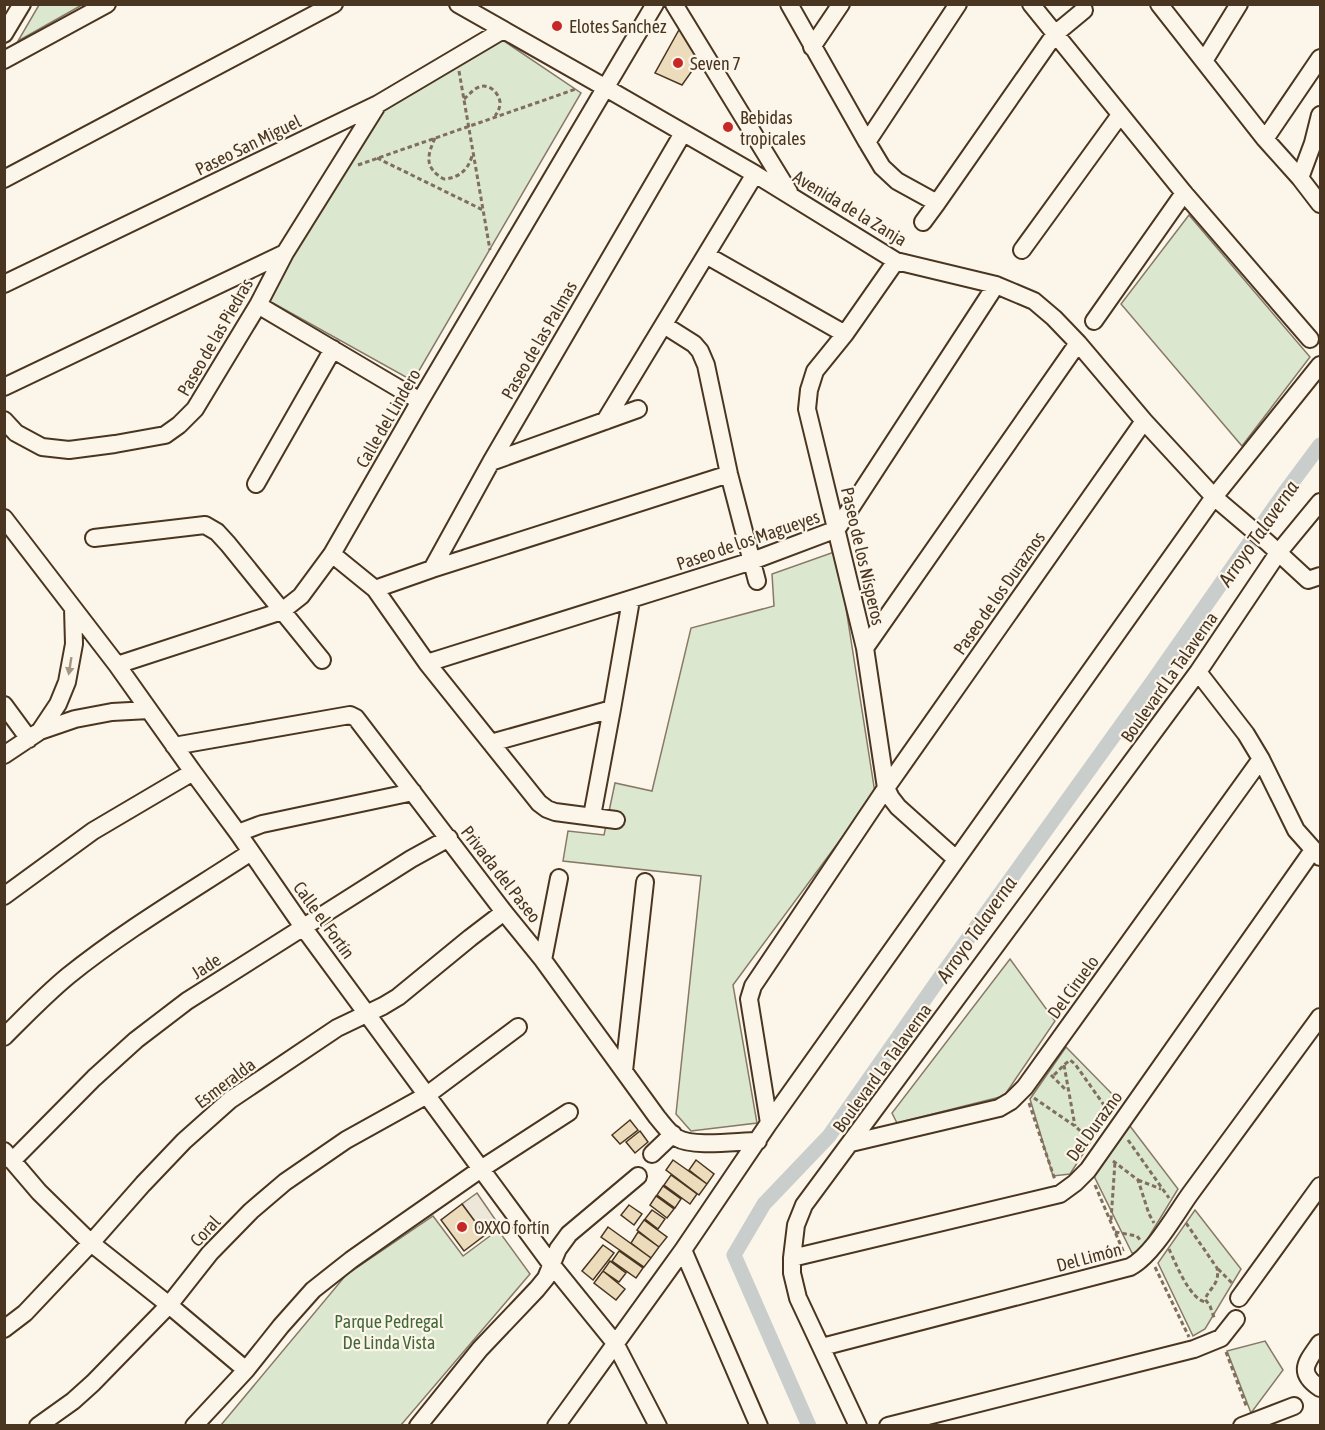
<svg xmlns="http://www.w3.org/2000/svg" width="1325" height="1430" font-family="'Asap Condensed',sans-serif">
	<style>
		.green { fill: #dce7d0; stroke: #887966; stroke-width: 1.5 }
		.parking { fill: #ede7d9; stroke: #887966; stroke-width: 1.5 }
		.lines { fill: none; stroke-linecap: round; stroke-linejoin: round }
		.canal { stroke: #c9cecd; stroke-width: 15 }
		.building { fill: #ecdcbc; stroke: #4a3520; stroke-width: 1.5 }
		.minor-casing { stroke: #4a3520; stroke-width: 20 }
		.path { stroke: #7f6f5c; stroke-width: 3; stroke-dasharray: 4.5 3; stroke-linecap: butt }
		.minor { stroke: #fbf6e9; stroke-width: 16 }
		.oneway { fill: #a29684 }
		.poi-dot { fill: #c62828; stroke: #fbf6e9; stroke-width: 2 }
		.labels { text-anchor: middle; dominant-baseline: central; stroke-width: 4.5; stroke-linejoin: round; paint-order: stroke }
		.poi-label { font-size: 18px; fill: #4a3520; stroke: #fbf6e9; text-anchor: start }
		.street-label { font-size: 18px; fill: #4a3520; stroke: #fbf6e9 }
		.park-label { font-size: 18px; fill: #436837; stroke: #fbf6e9 }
		.water-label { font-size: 20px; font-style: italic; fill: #4a3520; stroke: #fbf6e9 }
	</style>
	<rect width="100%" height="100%" fill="#fbf6e9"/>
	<!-- green -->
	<path class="green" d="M39 5V4L82 5 18 41Z
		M498 37 581 93 413 381 264 298 382 104Z
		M1189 215 1310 357 1242 446 1121 304Z
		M837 551 875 793 733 985 757 1123 691 1131 676 1114 701 876 563 861 568 831 604 835 615 783 652 791 691 628 774 606 772 574Z
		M1010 959 1055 1021 1004 1096 897 1123 892 1113Z
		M1066 1047 1118 1100 1070 1174 1053 1176 1030 1099Z
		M1130 1126 1178 1189 1139 1253H1132L1094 1176Z
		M1195 1210 1241 1269 1205 1329 1193 1336 1158 1263Z
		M433 1216 463 1256 498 1230 530 1274 401 1425H221L346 1275Z
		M1265 1341 1283 1370 1251 1413 1227 1351Z"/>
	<!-- parking -->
	<path class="parking" d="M477 1193 499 1225 485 1235 462 1204Z"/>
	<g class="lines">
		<!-- canal -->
		<path class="canal" d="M809 1426 734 1255 764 1204 829 1136 941 976 1153 681 1285 492 1320 445"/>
	</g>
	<!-- building -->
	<path class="building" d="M680 28 699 61 682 85 655 73Z
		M630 1120 638 1130 620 1144 612 1135Z
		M640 1131 648 1142 635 1153 626 1142Z
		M673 1160 707 1184 699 1195 666 1170Z
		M696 1160 714 1174 707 1184 689 1170Z
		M671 1175 697 1194 690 1204 664 1185Z
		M663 1186 681 1199 675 1208 657 1195Z
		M656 1196 674 1209 667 1218 650 1205Z
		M462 1204 485 1235 464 1251 441 1220Z
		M629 1205 642 1214 634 1225 621 1215Z
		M652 1210 665 1219 658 1229 645 1219Z
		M644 1220 667 1237 659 1247 637 1230Z
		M608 1227 651 1258 644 1267 601 1237Z
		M638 1232 659 1247 651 1258 631 1243Z
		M603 1245 614 1253 593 1280 582 1271Z
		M619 1251 643 1268 636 1278 612 1261Z
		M610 1261 626 1273 619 1282 603 1271Z
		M603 1271 625 1289 616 1300 594 1283Z"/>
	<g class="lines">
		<!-- minor casing -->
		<g class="minor-casing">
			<path id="minor" d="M458 4 606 88 755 174 896 261 996 285 1034 301 1054 318 1078 343 1144 421 1214 497 1268 543 1308 580 1320 576
				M674 4 789 192
				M789 4 867 142 882 167 897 181 937 203
				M1031 4 1184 193 1310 339
				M1159 4 1265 139 1300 178 1320 204
				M4 34 22 4
				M812 47 841 4
				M4 60 107 4
				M1204 61 1239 4
				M1265 139 1320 58
				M867 142 958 4
				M1300 178 1313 143 1320 115
				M4 179 334 4
				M923 222 937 203 1055 34 1084 10
				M1022 250 1120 115
				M706 255 845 334
				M896 261 845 334 815 371 809 390 807 409 865 648 886 788 891 798 898 807 956 859
				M4 284 378 104 503 30
				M258 305 420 401
				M1094 321 1184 193
				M664 325 694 344 700 351 706 365 729 474 757 581
				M4 387 285 253
				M4 420 16 433 42 447 69 450 115 444 165 435 179 425 195 409 258 305 285 253 378 104
				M605 421 755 174
				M491 462 638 409
				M256 484 333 349
				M4 518 117 665 193 772 238 833 303 927 481 1169 551 1264 615 1343 658 1426
				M94 538 205 525 217 532 228 544 322 660
				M332 554 375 589 427 663 539 803 547 809 555 812 616 820
				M432 569 491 462 683 133
				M375 589 432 569 729 474
				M865 648 1078 343
				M427 663 752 561 837 529 996 285
				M117 665 282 611 301 596 332 554 420 401 655 4
				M1198 672 1246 734 1261 759 1296 830 1320 857
				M4 705 29 739
				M40 731 58 704 67 682 74 644 73 608
				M491 743 612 709
				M174 746 350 715 356 718 504 912 543 960 657 1117C663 1124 669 1133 677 1138 694 1148 738 1141 758 1141
				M4 755 40 731 75 719 112 712 149 710
				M592 816 612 709 631 600
				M238 833 262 824 413 792
				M4 896 93 831 193 772
				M543 960 559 878
				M4 1037C25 1016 45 995 68 976 125 930 190 892 251 852
				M624 1071 645 882
				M769 1123 749 999 753 986 886 788 1144 421
				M851 1143 999 1108 1011 1101 1025 1087 1261 759
				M4 1151 39 1192 91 1243 169 1305 246 1370
				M652 1154 673 1134
				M12 1161 94 1078 136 1040 187 1001 411 859 449 838
				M683 1250 759 1426
				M792 1258 1060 1194 1075 1183 1088 1170 1313 850
				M1239 1298 1320 1186
				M4 1329 25 1313 91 1243 143 1184 184 1141 230 1100 337 1028 383 1006 398 997 470 938 504 912
				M1320 1343C1307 1362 1296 1372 1320 1388
				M822 1347 1130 1267C1152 1256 1175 1215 1190 1194 1234 1135 1277 1076 1320 1017
				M38 1426 73 1401 93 1383 169 1305 210 1253 251 1211 285 1182 346 1140 427 1095 518 1027
				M194 1426 246 1370 281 1326 313 1290 351 1260 395 1229 481 1169 569 1112
				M418 1426 480 1349 537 1289 546 1278 558 1249 569 1234 638 1176
				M556 1426 683 1250 769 1123 1214 497 1320 365
				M858 1426 798 1298 792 1273V1258L796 1225 804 1205 1198 672 1278 553 1320 502
				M888 1426 1194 1349 1221 1338 1236 1319
				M1242 1426 1294 1406"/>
		</g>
		<!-- path -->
		<path class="path" d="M459 71 490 250
			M464 99C469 95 473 89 479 87 489 83 499 93 500 102 500 108 498 112 495 116
			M435 138C427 156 424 168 444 179 459 178 468 170 472 156
			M377 158 483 210
			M358 165 576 89
			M1064 1065 1075 1126
			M1051 1075 1067 1091
			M1054 1075 1064 1065 1070 1060 1075 1064 1111 1115
			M1034 1098 1075 1126 1090 1140
			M1029 1103 1055 1180
			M1128 1140 1169 1198
			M1113 1161 1138 1180 1149 1214 1154 1223
			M1138 1180 1161 1189
			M1095 1185 1124 1253
			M1111 1220 1115 1162
			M1186 1223 1217 1268C1220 1284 1211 1286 1205 1299L1210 1306 1215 1320
			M1115 1232 1137 1236 1140 1240
			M1169 1249C1176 1264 1190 1300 1206 1302
			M1155 1267 1189 1337
			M1218 1269 1233 1284
			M1226 1352 1247 1408"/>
		<!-- minor -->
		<use href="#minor" class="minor"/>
	</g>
	<!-- one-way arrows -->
	<defs><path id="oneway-solid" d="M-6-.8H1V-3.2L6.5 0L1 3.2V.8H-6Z" transform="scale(1.5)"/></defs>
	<use class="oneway" href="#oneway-solid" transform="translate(70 666) rotate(99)"/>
	<!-- markers -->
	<g class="poi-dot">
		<circle cx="557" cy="26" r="6"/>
		<circle cx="678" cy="63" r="6"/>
		<circle cx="728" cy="127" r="6"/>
		<circle cx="462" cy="1227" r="6"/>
	</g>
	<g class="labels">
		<!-- poi labels -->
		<g class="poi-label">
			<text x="569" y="26">Elotes Sanchez</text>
			<text x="690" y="63">Seven 7</text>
			<text x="740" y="117">Bebidas<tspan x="740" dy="21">tropicales</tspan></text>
			<text x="474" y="1227">OXXO fortín</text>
		</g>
		<!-- street labels -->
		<g class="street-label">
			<text transform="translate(248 145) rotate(-26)">Paseo San Miguel</text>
			<text transform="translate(850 208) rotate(31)">Avenida de la Zanja</text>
			<text transform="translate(215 337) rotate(-60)">Paseo de las Piedras</text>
			<text transform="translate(539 340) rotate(-60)">Paseo de las Palmas</text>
			<text transform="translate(388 418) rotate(-60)">Calle del Lindero</text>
			<text transform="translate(748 540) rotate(-19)">Paseo de los Magueyes</text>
			<text transform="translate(863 556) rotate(77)">Paseo de los Nísperos</text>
			<text transform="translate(999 593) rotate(-55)">Paseo de los Duraznos</text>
			<text transform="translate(1169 677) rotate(-55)">Boulevard La Talaverna</text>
			<text transform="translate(501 874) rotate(52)">Privada del Paseo</text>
			<text transform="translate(324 920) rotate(54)">Calle el Fortín</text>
			<text transform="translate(206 966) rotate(-33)">Jade</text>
			<text transform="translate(1073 987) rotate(-54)">Del Ciruelo</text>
			<text transform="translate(882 1068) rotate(-54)">Boulevard La Talaverna</text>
			<text transform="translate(225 1083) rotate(-37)">Esmeralda</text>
			<text transform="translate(1094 1126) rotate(-54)">Del Durazno</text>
			<text transform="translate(205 1231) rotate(-47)">Coral</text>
			<text transform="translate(1089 1257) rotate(-15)">Del Limón</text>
		</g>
		<!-- park labels -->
		<g class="park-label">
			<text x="389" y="1321">Parque Pedregal<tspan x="389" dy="21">De Linda Vista</tspan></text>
		</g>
		<!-- water labels -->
		<g class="water-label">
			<text transform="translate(1258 533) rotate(-55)">Arroyo Talaverna</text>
			<text transform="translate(976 929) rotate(-55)">Arroyo Talaverna</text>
		</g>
	</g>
	<!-- border -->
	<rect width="1325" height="1430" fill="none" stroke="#4a3520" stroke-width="12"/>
</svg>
